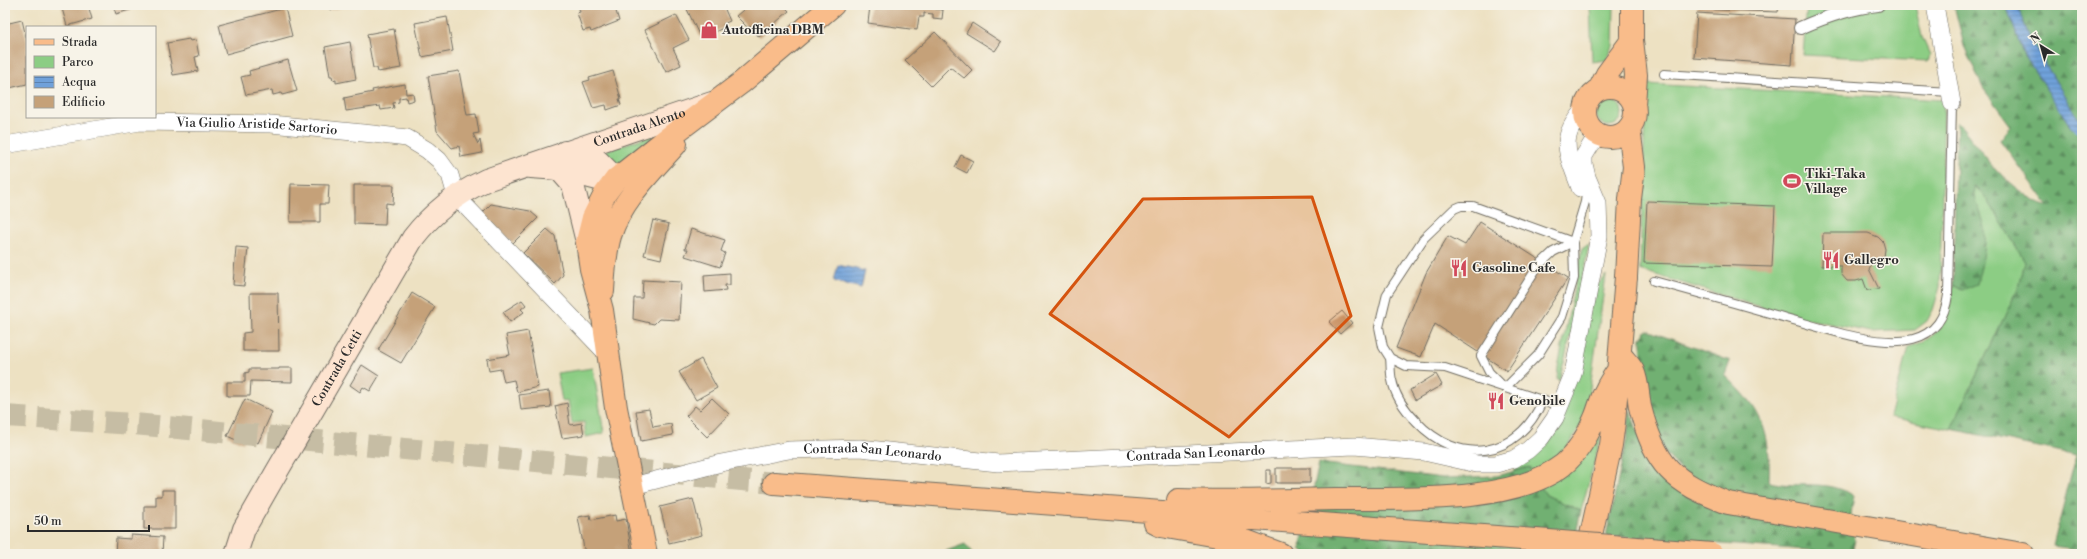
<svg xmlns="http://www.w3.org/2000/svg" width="2087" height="559" font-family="'Libre Bodoni',serif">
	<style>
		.green { fill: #8ccd84; stroke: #5c7c58 }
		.forest { fill: url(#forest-firs); stroke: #4e6e4e }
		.water { fill: url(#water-rules); stroke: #4e6682 }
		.building { fill: #c5a179 }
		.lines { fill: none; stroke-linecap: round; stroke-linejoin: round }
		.trunk-tunnel { stroke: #c6bda4; stroke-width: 22; stroke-dasharray: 22 11; stroke-linecap: butt }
		.service-casing { stroke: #6f6b60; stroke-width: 10 }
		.pedestrian-casing { stroke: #6f6b60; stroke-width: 14 }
		.minor-casing { stroke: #6f6b60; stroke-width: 18 }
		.secondary-casing { stroke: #6f6b60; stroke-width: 24 }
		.primary-casing { stroke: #6f6b60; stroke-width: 24 }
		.trunk-casing { stroke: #6f6b60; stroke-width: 24 }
		.service { stroke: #fff; stroke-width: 8 }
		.pedestrian { stroke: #fff; stroke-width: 12 }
		.minor { stroke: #fff; stroke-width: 17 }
		.secondary { stroke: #fde4d0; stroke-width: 22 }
		.primary { stroke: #f9bc8a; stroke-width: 22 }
		.trunk { stroke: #f9bc8a; stroke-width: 22 }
		.trunk-bridge-casing { stroke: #6f6b60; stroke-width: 24; stroke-linecap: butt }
		.trunk-bridge { stroke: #f9bc8a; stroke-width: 22 }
		.marked { fill: #d5540f; fill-opacity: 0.2; stroke: #d5540f; stroke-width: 3; stroke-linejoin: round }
		.labels { text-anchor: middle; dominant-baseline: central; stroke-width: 3; stroke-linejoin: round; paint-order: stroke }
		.poi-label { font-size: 13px; font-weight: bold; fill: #2b2b2b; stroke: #f7f3e8; text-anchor: start }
		.street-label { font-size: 13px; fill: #2b2b2b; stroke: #f7f3e8 }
	</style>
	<defs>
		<pattern id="forest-firs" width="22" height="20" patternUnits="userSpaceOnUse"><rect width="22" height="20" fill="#71b072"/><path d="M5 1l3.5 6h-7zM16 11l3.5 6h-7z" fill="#5d8f5e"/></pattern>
		<pattern id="water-rules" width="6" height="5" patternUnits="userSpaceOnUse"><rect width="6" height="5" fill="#70a1da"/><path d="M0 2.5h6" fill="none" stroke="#5c83b1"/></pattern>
	</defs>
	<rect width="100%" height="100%" fill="#f7f3e8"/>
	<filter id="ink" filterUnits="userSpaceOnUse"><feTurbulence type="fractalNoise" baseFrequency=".025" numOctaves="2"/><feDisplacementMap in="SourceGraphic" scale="8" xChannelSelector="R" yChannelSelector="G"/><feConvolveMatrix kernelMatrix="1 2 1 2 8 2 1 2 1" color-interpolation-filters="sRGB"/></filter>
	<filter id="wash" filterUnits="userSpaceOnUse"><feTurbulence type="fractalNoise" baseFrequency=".012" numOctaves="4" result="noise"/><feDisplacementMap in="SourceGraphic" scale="16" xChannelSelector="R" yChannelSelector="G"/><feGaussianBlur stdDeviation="0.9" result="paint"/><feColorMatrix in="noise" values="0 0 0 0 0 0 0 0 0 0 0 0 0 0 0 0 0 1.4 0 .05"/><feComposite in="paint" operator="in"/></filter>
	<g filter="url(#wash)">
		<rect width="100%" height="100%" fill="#ede1c2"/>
		<!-- green -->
		<path class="green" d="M1590 5H1614L1613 46 1607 60 1592 62Z
			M1807 5H1915L1922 37 1930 55 1928 61 1803 55Z
			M1646 84 1944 100 1940 287 1933 310 1927 321 1915 330 1871 332 1787 315 1640 270Z
			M1596 113a13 13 0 1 1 26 0a13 13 0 1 1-26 0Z
			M659 133 616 168 598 153Z
			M1973 185 1986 197 2025 261 2020 284 1951 429 1890 417 1908 347C1942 338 1950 317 1953 285L1962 290 1985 228 1975 199Z
			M1589 244 1574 322 1559 381 1557 379 1558 367 1582 249Z
			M1606 275 1586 416 1568 447 1534 476 1529 467 1513 471 1543 444 1598 284Z
			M593 368 604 433 586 437 584 422 572 423 568 400 562 401 557 373Z
			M1598 434 1600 441 1581 511 1546 495 1541 487Z"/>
		<!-- forest -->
		<path class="forest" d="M1954 5H2006L2023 53 2069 124 2082 137V550L2053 546 2076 455 1951 429 2020 284 2025 261 1986 197 1974 185C1974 201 1982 213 1985 228 1987 246 1981 266 1977 284L1962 290 1953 285 1957 121C1983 152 2008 194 2049 206L2000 140 2011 126 1983 88 1964 46Z
			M2017 5H2082V122L2076 115 2029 37Z
			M1647 330 1730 361 1725 375C1762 410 1771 430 1769 482 1798 489 1828 478 1854 496L1851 514 1855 540 1852 553 1606 536 1627 438 1630 410C1640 437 1646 461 1667 482L1690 480 1664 452 1643 391 1641 338Z
			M1319 463 1443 478 1497 476 1529 467 1546 495 1581 511 1576 533 1566 554H1307L1300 549Z
			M965 544 973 554H942L946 551Z"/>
		<!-- water -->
		<path class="water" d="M2006 5H2017L2029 37 2076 115 2082 122V137L2069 124 2023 53Z
			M838 265 865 271 861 288 834 281Z"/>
		<g id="blocks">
			<!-- building -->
			<path class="building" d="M61 5H88L92 19 67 26Z
				M113 5H142L143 6 116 14Z
				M329 5H348V6L330 10Z
				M578 5H618V7L615 8 619 21 591 32 590 29 583 31 577 13 580 12Z
				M685 5H723L730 21 723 24 725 27 701 39Z
				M749 5H783L789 11 759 37 750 26 748 28 736 16Z
				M878 5H936L935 9 943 10 942 19 933 18V14L924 13V17H919L917 30 868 23 870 6 878 7Z
				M1697 5H1779L1778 12 1697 9Z
				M285 8 292 36 226 54 219 25Z
				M1697 13 1795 19 1792 65 1694 58Z
				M676 15 689 40 673 48 681 65 666 72 645 30Z
				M447 17 453 51 422 57 415 23Z
				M22 20 27 41V84L5 89V24Z
				M972 23 1001 42 995 51 966 33Z
				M394 29 401 68 378 72 377 68H373L367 34Z
				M935 32 972 70 964 78 950 67 931 86 905 60Z
				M189 39 190 41 196 40 199 56 195 57 198 71 173 75 167 43Z
				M350 42 356 79 336 83V79L333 80 332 76H330L325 47Z
				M288 60 297 91 282 95 281 93 273 95 272 90 246 95 241 77 250 75 249 71Z
				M459 71 467 115 476 114 479 133 473 134 478 144 480 140 482 153 461 157 459 146 452 148 437 131 428 76Z
				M613 71 621 99H619L621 105 607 110 606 105 593 108 583 82 590 80 589 78Z
				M405 84 406 94 413 93 414 100 407 102 406 97 399 98V102L393 103 394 108 381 110 380 106 346 111 344 98 373 92 372 90Z
				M961 155 973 161 967 173 955 167Z
				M291 184 329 185 328 204H320V222H290Z
				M354 185H394L393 204 386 203 385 225 354 224Z
				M1647 201 1775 206 1772 267 1644 263Z
				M491 204 530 211 538 218 513 243 482 213Z
				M653 220 669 224 661 259 644 255Z
				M1480 222 1568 278 1507 371 1435 324 1421 357 1396 348 1426 273 1448 236 1465 245Z
				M547 229 555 236 563 275 555 284 523 253Z
				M691 229 725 240 721 251 725 253 720 267 685 256 688 249H685Z
				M1823 233H1868L1878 237 1883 242 1885 249 1883 265 1872 263 1869 269 1879 289 1867 290 1863 279 1856 281H1847L1841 274V266H1822Z
				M236 247 248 248 244 286 233 285Z
				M730 273V285H725L726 290 705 292 704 275Z
				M643 280 681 282 679 320 659 319 654 324 633 319 634 298H642Z
				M250 293H278L279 351H243V333L251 332Z
				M412 293 435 307 401 363 378 350Z
				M522 300 526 305 521 309 524 312 510 322 503 312Z
				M1342 311 1352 323 1340 334 1329 322Z
				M528 331 538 387 517 392 514 380 504 382 501 369 489 371 487 359 510 355 506 335Z
				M701 359 717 388 696 400 679 372Z
				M362 365 379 376 370 391 363 387 360 392 350 385Z
				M279 368H292V382L251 381 250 396H227V382H245V373L249 372V369H279Z
				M1436 374 1442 385 1415 400 1410 390Z
				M549 391 551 407 521 410 519 395Z
				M712 398 729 414 707 437 686 416 695 406 700 410Z
				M245 399 272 412 258 443 245 437 243 443 227 436Z
				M567 403 570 425 582 423 584 435 562 438 555 406Z
				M649 409 653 427 671 424 673 435 641 441 636 411Z
				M1276 468H1310V483H1276Z
				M1266 470H1271V483L1266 484Z
				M162 490H175V529H144V506H156V496H162Z
				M693 499 702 535 669 543 660 507Z
				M590 515 591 520 615 515 616 521 626 519 632 554H585L578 517Z
				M131 535 163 537 162 554H115L116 538 131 539Z"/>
		</g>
	</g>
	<g filter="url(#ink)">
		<use href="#blocks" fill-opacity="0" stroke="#6f6b60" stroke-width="1"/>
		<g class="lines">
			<!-- trunk-tunnel -->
			<path class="trunk-tunnel" d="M5 416 134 424 774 483"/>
			<!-- service casing -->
			<g class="service-casing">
				<path id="service" d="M1664 74 1950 92
					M1654 281C1698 293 1742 305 1786 318 1820 327 1878 348 1913 339 1936 333 1945 317 1948 295L1952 103
					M1390 358C1391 365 1390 373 1392 380 1395 396 1405 410 1416 421 1459 467 1517 459 1543 400
					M1501 384 1489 372 1481 356 1538 266 1553 252 1573 242
					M1505 388 1538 355 1562 317 1574 278 1573 242 1585 202 1587 185
					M1560 406 1445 368 1406 366 1390 358 1383 347 1379 327 1387 294 1424 238 1454 209 1461 206H1473L1573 242"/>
			</g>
			<!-- pedestrian casing -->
			<g class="pedestrian-casing">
				<path id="pedestrian" d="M1800 28C1825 17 1850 8 1878 5"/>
			</g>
			<!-- minor casing -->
			<g class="minor-casing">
				<g id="minor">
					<path d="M1935 5 1952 103"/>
					<path id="s1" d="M5 145 140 122 271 124 373 134 407 138 427 150 439 160 450 175 456 196 609 356"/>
					<path d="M1580 188C1567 152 1557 139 1585 108"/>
					<path id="s2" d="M633 486 721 463 789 450 860 448 998 463 1354 446 1424 452 1477 464H1496L1514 459 1528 450 1541 438 1555 418 1573 374 1599 236 1598 203 1587 177 1584 164V156L1592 143 1602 136"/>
				</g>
			</g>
			<!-- secondary casing -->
			<g class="secondary-casing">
				<g id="secondary">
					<path d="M565 152 598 161 616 179"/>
					<path d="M531 167 559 169 602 180 616 179"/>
					<path d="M559 169 573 185 587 242"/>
					<path id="s3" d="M236 554 244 529 276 473 413 238C433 212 456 194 486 180L712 103"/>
				</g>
			</g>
			<!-- primary casing -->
			<g class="primary-casing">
				<path id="primary" d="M1632 5V40L1636 75 1634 105
					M1585 112a25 25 0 1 1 50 0a25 25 0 1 1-50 0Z
					M1600 88 1607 74 1632 40
					M1626 277 1630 199 1634 167 1629 128
					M603 291C604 273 605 253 610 236 621 200 652 171 676 144
					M646 554 616 408 602 310 591 269 587 242 593 218 605 194 616 179 664 141 741 83 833 5"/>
			</g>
			<!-- trunk casing -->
			<g class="trunk-casing">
				<path id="trunk" d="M1620 354C1624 360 1630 365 1633 371 1638 382 1638 396 1640 407 1655 466 1673 482 1728 503L2023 554
					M774 483 1536 540
					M1178 500C1231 502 1283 500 1336 499 1399 498 1512 505 1563 465 1577 453 1588 435 1595 418 1599 409 1601 398 1606 390 1609 383 1614 376 1619 369
					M1155 523 1161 526 1246 541 1281 554
					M1591 535 1611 445 1614 422 1626 277"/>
			</g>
			<!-- service -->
			<use href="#service" class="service"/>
			<!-- pedestrian -->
			<use href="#pedestrian" class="pedestrian"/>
			<!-- minor -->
			<use href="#minor" class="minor"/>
			<!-- secondary -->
			<use href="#secondary" class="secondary"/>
			<!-- primary -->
			<use href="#primary" class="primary"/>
			<!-- trunk -->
			<use href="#trunk" class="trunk"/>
			<!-- trunk-bridge casing -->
			<g class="trunk-bridge-casing">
				<path id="trunk-bridge" d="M1536 540 1712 554"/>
			</g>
			<!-- trunk-bridge -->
			<use href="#trunk-bridge" class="trunk-bridge"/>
		</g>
	</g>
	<!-- marked area -->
	<path class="marked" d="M1312 197 1351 316 1229 437 1050 314 1143 199Z"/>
	<!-- icons -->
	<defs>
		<g id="shop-bare" transform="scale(1.38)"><path d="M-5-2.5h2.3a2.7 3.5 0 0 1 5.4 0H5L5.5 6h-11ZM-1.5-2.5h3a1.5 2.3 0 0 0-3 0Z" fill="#d1495b" stroke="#f7f3e8" stroke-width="2.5" paint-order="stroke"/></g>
		<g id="stadium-bare" transform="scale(1.38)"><path d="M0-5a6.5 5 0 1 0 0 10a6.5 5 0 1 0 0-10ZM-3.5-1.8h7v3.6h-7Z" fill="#d1495b" stroke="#f7f3e8" stroke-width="2.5" paint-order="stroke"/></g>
		<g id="restaurant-bare" transform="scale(1.38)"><path d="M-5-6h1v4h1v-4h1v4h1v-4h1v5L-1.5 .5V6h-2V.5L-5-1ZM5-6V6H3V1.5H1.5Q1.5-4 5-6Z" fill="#d1495b" stroke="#f7f3e8" stroke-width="2.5" paint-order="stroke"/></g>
	</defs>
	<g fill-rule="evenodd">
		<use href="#shop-bare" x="709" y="30"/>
		<use href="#stadium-bare" x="1792" y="181"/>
		<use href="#restaurant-bare" x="1831" y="260"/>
		<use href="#restaurant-bare" x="1459" y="268"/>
		<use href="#restaurant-bare" x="1496" y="401"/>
	</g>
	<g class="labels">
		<!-- poi labels -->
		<g class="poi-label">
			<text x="722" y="30">Autofficina DBM</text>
			<text x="1805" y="174">Tiki-Taka<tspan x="1805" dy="15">Village</tspan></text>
			<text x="1844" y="260">Gallegro</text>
			<text x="1472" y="268">Gasoline Cafe</text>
			<text x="1509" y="401">Genobile</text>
		</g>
		<!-- street labels -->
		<g class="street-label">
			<text stroke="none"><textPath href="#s1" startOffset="254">Via Giulio Aristide Sartorio</textPath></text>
			<text stroke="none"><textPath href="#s3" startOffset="619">Contrada Alento</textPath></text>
			<text stroke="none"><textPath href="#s3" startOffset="212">Contrada Cetti</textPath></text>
			<text stroke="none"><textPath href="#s2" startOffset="244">Contrada San Leonardo</textPath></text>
			<text stroke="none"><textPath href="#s2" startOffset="568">Contrada San Leonardo</textPath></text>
		</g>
	</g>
	<!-- margin -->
	<rect width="2087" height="559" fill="none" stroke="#f7f3e8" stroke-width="20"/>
	<!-- legend -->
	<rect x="26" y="26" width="130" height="92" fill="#f7f3e8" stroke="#a5a39c"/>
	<rect x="34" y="39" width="20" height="6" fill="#f9bc8a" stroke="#a5a39c"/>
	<text x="62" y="46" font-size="12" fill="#2b2b2b">Strada</text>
	<rect x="34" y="56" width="20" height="12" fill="#8ccd84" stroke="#a5a39c"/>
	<text x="62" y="66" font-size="12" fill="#2b2b2b">Parco</text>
	<rect x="34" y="76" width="20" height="12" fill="url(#water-rules)" stroke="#a5a39c"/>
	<text x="62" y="86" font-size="12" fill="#2b2b2b">Acqua</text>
	<rect x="34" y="96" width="20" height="12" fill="#c5a179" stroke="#a5a39c"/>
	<text x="62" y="106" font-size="12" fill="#2b2b2b">Edificio</text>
	<!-- north arrow -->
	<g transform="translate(2041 46) rotate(323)" stroke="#f7f3e8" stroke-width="3" paint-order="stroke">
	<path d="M0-3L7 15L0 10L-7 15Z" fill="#2b2b2b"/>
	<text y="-6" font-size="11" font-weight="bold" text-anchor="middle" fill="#2b2b2b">N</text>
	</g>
	<!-- scale -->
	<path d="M28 525v6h121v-6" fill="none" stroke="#2b2b2b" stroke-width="2"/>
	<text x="34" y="525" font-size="12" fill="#2b2b2b" stroke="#f7f3e8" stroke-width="3" paint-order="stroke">50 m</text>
</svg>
